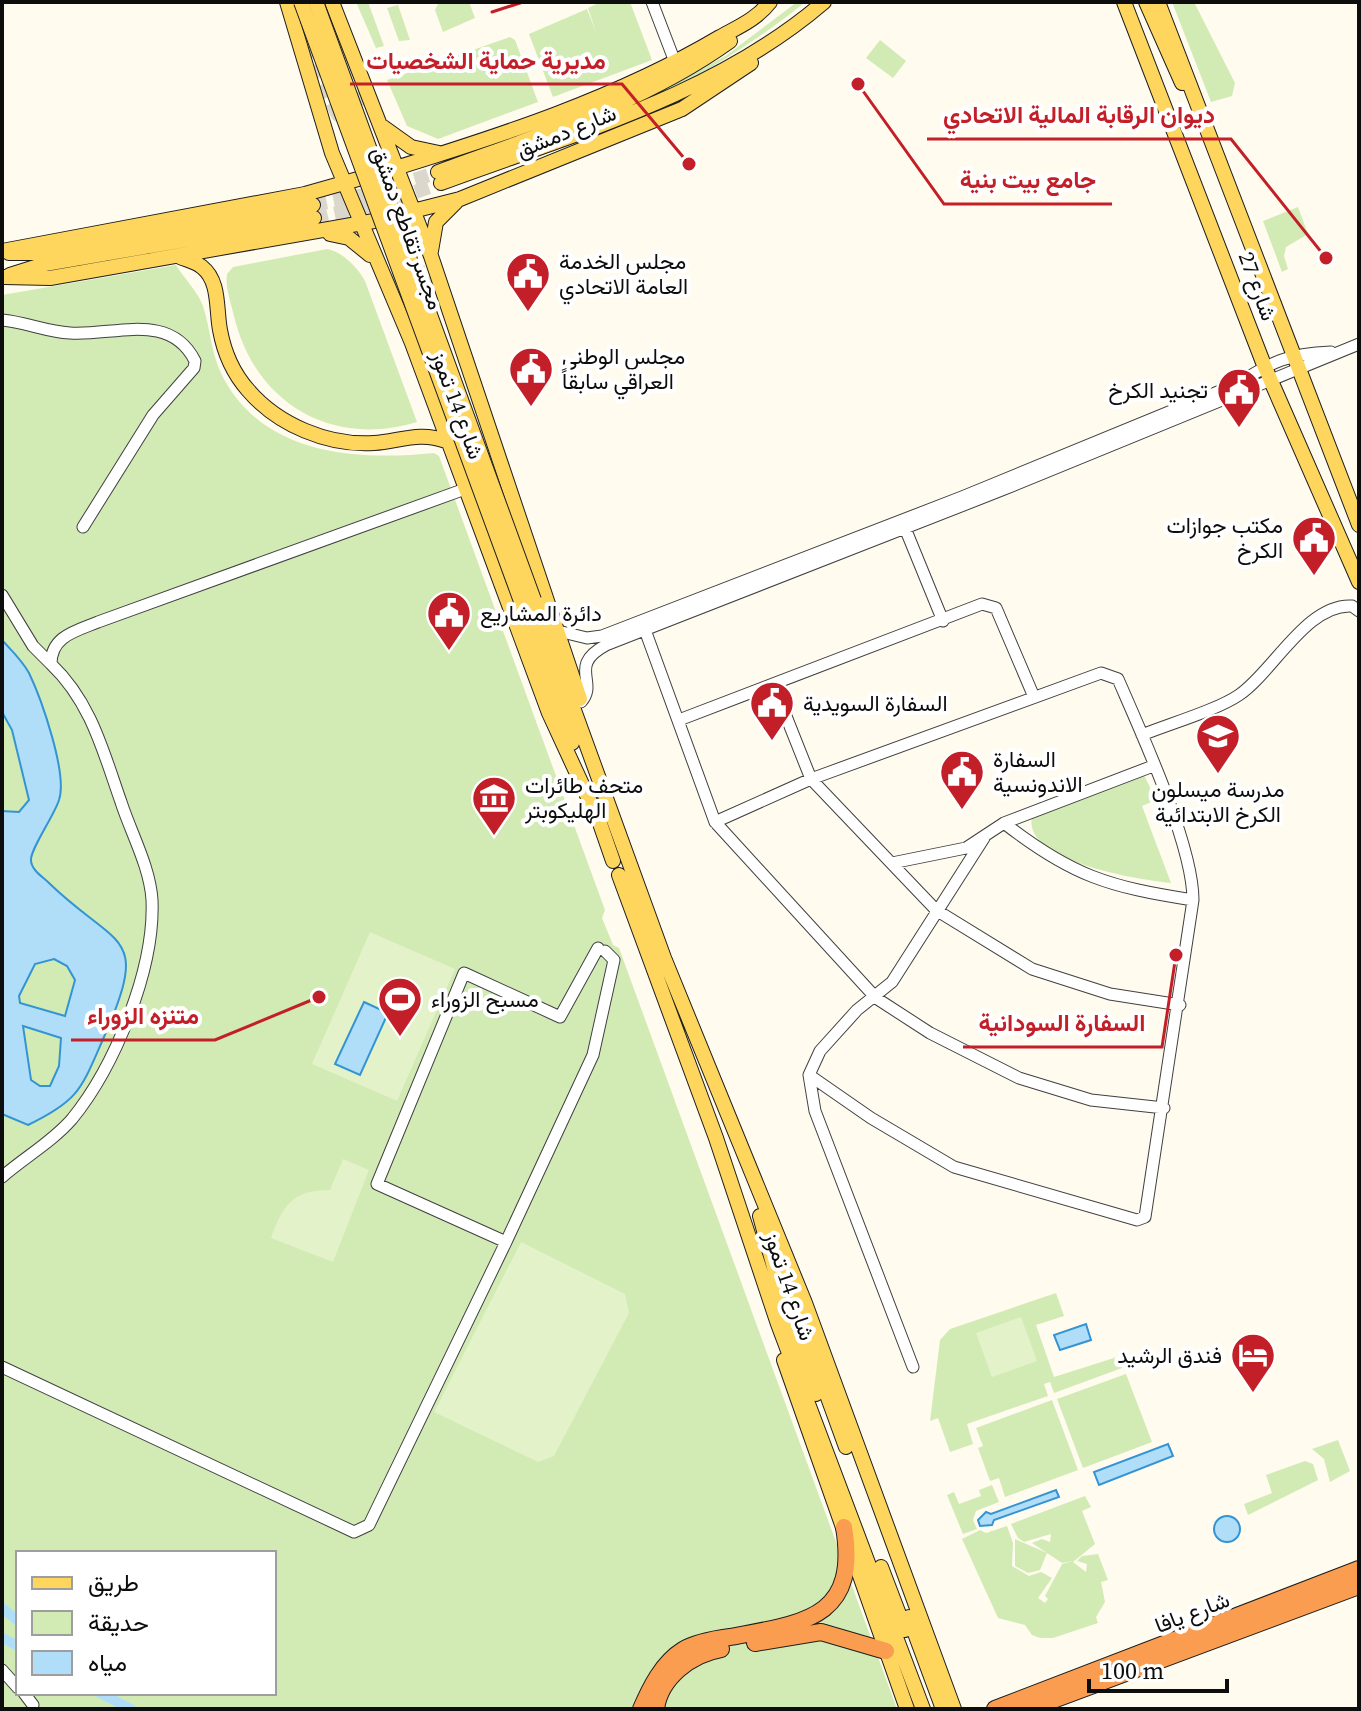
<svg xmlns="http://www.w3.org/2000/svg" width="1361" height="1711" font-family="'Source Serif 4',Vazirmatn,serif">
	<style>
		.green { fill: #d2ebb5; fill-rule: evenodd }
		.pitch { fill: #e3f2c8 }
		.water { fill: #b0def9; stroke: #3494d3; stroke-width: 2; fill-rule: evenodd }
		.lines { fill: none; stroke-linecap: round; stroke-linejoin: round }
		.canal { stroke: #b0def9; stroke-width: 10 }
		.major-tunnel { stroke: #dbd7cc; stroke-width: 14; stroke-dasharray: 14 7; stroke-linecap: butt }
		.minor-casing { stroke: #404040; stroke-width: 13 }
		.major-casing { stroke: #1e1e1e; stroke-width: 16 }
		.highway-casing { stroke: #1e1e1e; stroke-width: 18 }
		.minor { stroke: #fff; stroke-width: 11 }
		.major { stroke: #fed65e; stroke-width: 14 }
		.highway { stroke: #fa9d50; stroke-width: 16 }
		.rail { stroke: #c31f28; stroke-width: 3 }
		.major-bridge-casing { stroke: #1e1e1e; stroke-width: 16; stroke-linecap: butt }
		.major-bridge { stroke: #fed65e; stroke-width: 14 }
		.labels { text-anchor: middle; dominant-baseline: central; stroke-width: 8; stroke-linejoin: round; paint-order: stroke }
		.street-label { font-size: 22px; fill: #0d0d0d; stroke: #fff }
		.poi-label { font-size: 22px; fill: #0d0d0d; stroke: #fff; text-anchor: start }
		.leader { fill: none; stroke: #c31f28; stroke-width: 3 }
		.callout-dot { fill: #c31f28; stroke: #fff; stroke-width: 3 }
		.callout-label { font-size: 24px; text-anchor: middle; font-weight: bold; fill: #c31f28; stroke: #fff; stroke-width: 8; stroke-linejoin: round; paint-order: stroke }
	</style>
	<rect width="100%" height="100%" fill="#fffbee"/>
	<!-- green -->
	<path class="green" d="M356 2H368L384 46 376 48Z
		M439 2H469L475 18 443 32 435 10Z
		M601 2H630L652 60 553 97 529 34 587 9 596 32 588 8Z
		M797 2 804 3C759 39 712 69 661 95L659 92 727 55Z
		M1172 2H1194L1235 83 1232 96 1211 102Z
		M398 5 410 40 399 41 387 8Z
		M510 37 515 40 538 102 438 139 407 126 387 80Z
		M880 40 906 61 893 78 866 58Z
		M1298 207 1308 234 1286 247 1284 256 1288 269 1282 272 1263 221Z
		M327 249C342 251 358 268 365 281L417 422C332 448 255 404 234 316 231 303 225 288 227 274L233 267Z
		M176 265C184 278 198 292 203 306 210 327 211 351 220 371 259 455 355 461 434 453L439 456 605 910 602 918 613 945 619 948 897 1709 2 1707V295ZM18 1553H274V1693H18Z
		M1143 773 1156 800 1142 806 1171 883C1141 880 1022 862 1032 817Z
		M1056 1293 1064 1316 1036 1325 1054 1377 1117 1357 1122 1368 1054 1393 1050 1382 1044 1384 1048 1396 967 1424 973 1444 950 1452 938 1418 930 1421 940 1340 950 1329Z
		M1126 1374 1152 1442 1083 1468 1057 1399Z
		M1052 1400 1078 1470 1005 1497 999 1478 990 1481 978 1448 983 1446 976 1428Z
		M1338 1440 1350 1471 1330 1482 1324 1459 1312 1449Z
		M1305 1461 1313 1464 1318 1480 1248 1515 1244 1504 1272 1493 1266 1475Z
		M992 1485 999 1502 976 1511 973 1520 977 1529 963 1534 947 1495 954 1492 959 1504 981 1496 979 1490Z
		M1085 1496 1091 1507 1082 1511 1095 1544 1073 1562 1086 1572 1087 1564 1077 1561 1082 1556 1098 1554 1108 1580 1101 1582 1105 1602 1096 1617 1098 1623 1053 1638H1040L1032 1635 1025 1625 998 1618 962 1539 980 1530 986 1533 1007 1526 1013 1543 1012 1566 1029 1576 1041 1572 1052 1578 1038 1598 1045 1603 1048 1599 1045 1596 1062 1564 1072 1561 1062 1563 1032 1543 1042 1539 1050 1542 1051 1534 1024 1542 1018 1538 1011 1524Z
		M1015 1539 1047 1553 1040 1570 1028 1573 1015 1566Z"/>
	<!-- pitch -->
	<path class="pitch" d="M370 932 455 969 397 1101 312 1064Z
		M343 1159 369 1170 333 1262 271 1238C283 1205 293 1190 330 1190Z
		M521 1242 625 1294 629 1313 554 1456 538 1462 434 1412Z
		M1021 1317 1037 1361 992 1377 976 1333Z"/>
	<!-- water -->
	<path class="water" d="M2 640C11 650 22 660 29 673 41 698 68 774 59 800 55 814 30 850 31 860 31 870 43 877 49 883 118 950 151 930 104 1037 81 1089 80 1100 28 1125L2 1114V811L19 812 29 800 12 730 2 712ZM54 959 67 966 75 980 65 1016 20 1003 19 996 35 964ZM23 1026 61 1038 59 1066 50 1086H40L31 1080Z
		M364 1002 388 1013 360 1075 335 1064Z
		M1086 1324 1091 1340 1060 1350 1054 1335Z
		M1168 1444 1173 1456 1099 1485 1094 1472Z
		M1056 1490 1059 1497 994 1520 992 1525 980 1526 978 1520 986 1512 991 1514Z
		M1214 1529a13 13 0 1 1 26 0a13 13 0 1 1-26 0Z"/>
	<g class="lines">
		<!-- canal -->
		<path class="canal" d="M2 1608 18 1621
			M2 1638 18 1646
			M100 1693 131 1709"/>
		<!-- major-tunnel -->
		<path class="major-tunnel" d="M305 46 338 115C360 120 366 105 360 86
			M313 205 378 192 438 172
			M314 218 383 203 441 183
			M399 305 397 279 409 270 425 273 441 291"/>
		<!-- minor casing -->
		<g class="minor-casing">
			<path id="minor" d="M652 2 675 62
				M2 320C25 322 47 332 70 333 114 336 170 311 195 361L194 368 153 415 83 527
				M905 528 943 621
				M2 595 33 646 51 664
				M554 630 587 638 602 636 962 497 1237 384C1273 361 1288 354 1331 352
				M645 630 715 822 876 998 930 1033 1019 1078 1091 1100 1164 1108
				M774 686 811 779 936 910 1032 969 1110 994 1180 1005
				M581 702C599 682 567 666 606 645L1002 490 1359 344
				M679 720 982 604 996 608 1034 697
				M1142 735C1169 724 1217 710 1239 695 1273 672 1307 603 1352 606L1359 611
				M715 822 811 779 1101 673 1118 679C1141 732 1193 845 1193 900L1145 1217 1137 1220 954 1167 871 1118 809 1075
				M1004 823C1072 876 1109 887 1193 900
				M892 863 966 848 1004 823 1153 766
				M2 1177C25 1157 52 1142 72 1119 115 1066 155 969 152 900 150 867 131 833 121 802 103 751 91 702 51 664 51 636 76 631 98 622L465 489
				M506 1242 593 1055 614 960 605 951
				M2 1367 354 1532 369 1525 506 1242 377 1184 464 973 560 1017 598 948
				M913 1367 815 1111 809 1075 820 1051 857 1010 892 982 984 838
				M2 1670 18 1688
				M24 1693 33 1705"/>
		</g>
		<!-- major casing -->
		<g class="major-casing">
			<path id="major" d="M287 2 332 153 412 343 549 713 598 819
				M332 2 431 256 580 699
				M1124 2 1264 365 1359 582
				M1146 2 1182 83
				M1158 2 1359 525
				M383 127 411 147 439 153
				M386 171C500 136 617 98 720 37 738 27 757 19 770 2
				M438 172C539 135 642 104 730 41
				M441 183C573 134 716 95 824 2
				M401 214 460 199 682 109 751 63
				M330 234 349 238 370 255
				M2 251 305 194 358 179
				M431 251 436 222 456 202
				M9 253H43L313 205
				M180 257C187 260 196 262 202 267 220 281 216 309 220 330 224 352 233 373 248 390 278 425 328 446 374 443 400 441 420 431 446 441
				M10 275 45 264 314 218
				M4 277 50 278 374 221
				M534 600 664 958 805 1303 954 1709
				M522 604 572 743
				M596 812 613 861
				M619 875 716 1138 778 1324 923 1709
				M760 1216 787 1315 816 1394
				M782 1271 846 1447
				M784 1360 907 1709
				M881 1567 905 1630
				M909 1617 943 1709"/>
		</g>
		<!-- highway casing -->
		<g class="highway-casing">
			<path id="highway" d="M755 1643 821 1632 886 1651
				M641 1709C650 1688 662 1663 683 1650 696 1642 715 1639 730 1637 804 1623 859 1619 844 1527
				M656 1709C660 1678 691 1654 721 1649
				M995 1709 1359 1569
				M1029 1709 1359 1586"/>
		</g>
		<!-- minor -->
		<use href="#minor" class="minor"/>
		<!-- major -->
		<use href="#major" class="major"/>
		<!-- highway -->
		<use href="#highway" class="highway"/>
		<!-- rail -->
		<path class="rail" d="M492 12 523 2"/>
		<!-- major-bridge casing -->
		<g class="major-bridge-casing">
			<path id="major-bridge" d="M301 2 522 604
				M316 2 534 600"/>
		</g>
		<!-- major-bridge -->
		<use href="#major-bridge" class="major-bridge"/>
	</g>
	<!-- icons -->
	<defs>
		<g id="civic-pin" transform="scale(2.3)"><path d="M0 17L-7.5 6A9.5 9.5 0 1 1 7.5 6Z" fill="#c31f28" stroke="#fff"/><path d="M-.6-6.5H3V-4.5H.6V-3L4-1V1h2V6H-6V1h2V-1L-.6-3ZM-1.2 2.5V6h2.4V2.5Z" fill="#fff"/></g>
		<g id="school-pin" transform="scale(2.3)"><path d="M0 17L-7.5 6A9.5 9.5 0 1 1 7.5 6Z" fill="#c31f28" stroke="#fff"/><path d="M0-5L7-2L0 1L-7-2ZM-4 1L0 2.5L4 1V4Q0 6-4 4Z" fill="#fff"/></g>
		<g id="museum-pin" transform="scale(2.3)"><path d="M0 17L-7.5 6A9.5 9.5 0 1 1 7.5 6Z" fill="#c31f28" stroke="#fff"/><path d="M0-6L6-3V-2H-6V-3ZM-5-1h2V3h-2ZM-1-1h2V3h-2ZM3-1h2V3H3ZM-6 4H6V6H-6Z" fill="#fff"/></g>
		<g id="stadium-pin" transform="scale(2.3)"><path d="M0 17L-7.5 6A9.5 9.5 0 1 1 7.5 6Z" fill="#c31f28" stroke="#fff"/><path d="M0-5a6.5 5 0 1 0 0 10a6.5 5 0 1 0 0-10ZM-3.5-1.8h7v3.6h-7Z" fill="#fff"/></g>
		<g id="hotel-pin" transform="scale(2.3)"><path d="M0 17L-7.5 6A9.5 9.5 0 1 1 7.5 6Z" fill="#c31f28" stroke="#fff"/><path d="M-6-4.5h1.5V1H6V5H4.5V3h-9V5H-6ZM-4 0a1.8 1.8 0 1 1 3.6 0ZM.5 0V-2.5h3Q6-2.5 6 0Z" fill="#fff"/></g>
	</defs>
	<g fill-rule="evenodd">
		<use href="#civic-pin" x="528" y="274"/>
		<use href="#civic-pin" x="531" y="369"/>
		<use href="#civic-pin" x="1239" y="390"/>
		<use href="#civic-pin" x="1314" y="538"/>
		<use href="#civic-pin" x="449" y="613"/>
		<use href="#civic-pin" x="772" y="703"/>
		<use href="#school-pin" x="1218" y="736"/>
		<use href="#civic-pin" x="962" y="772"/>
		<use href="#museum-pin" x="494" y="798"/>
		<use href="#stadium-pin" x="400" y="999"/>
		<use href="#hotel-pin" x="1253" y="1355"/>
	</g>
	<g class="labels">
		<!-- street labels -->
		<g class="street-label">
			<text transform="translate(566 131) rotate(-22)">شارع دمشق</text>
			<text transform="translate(408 228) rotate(70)">مجسر تقاطع دمشق</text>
			<text transform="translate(1258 286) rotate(70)">شارع 27</text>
			<text transform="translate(458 405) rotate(70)">شارع 14 تموز</text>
			<text transform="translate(790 1286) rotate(71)">شارع 14 تموز</text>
			<text transform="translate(1192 1612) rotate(-21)">شارع يافا</text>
		</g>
		<!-- poi labels -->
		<g class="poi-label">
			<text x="559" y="261">مجلس الخدمة<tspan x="559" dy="25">العامة الاتحادي</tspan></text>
			<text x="562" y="356">مجلس الوطني<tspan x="562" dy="25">العراقي سابقاً</tspan></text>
			<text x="1208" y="390" text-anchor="end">تجنيد الكرخ</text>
			<text x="1283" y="525" text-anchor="end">مكتب جوازات<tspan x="1283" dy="25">الكرخ</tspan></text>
			<text x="480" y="613">دائرة المشاريع</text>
			<text x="803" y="703">السفارة السويدية</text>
			<text x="993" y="759">السفارة<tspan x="993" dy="25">الاندونسية</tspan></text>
			<text x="525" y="785">متحف طائرات<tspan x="525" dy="25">الهليكوبتر</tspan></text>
			<text x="1218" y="789" text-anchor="middle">مدرسة ميسلون<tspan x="1218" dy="25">الكرخ الابتدائية</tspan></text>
			<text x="431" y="999">مسبح الزوراء</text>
			<text x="1222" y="1355" text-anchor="end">فندق الرشيد</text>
		</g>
	</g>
	<!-- callouts -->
	<path class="leader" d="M689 164L622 84H350M1326 258L1231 139H927M858 84L944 204H1112M319 997L215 1040H71M1176 955L1162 1047H963"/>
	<g class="callout-dot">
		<circle cx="689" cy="164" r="8"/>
		<circle cx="1326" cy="258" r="8"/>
		<circle cx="858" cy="84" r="8"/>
		<circle cx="319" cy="997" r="8"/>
		<circle cx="1176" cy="955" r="8"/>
	</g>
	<g class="callout-label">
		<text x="486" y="69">مديرية حماية الشخصيات</text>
		<text x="1079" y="123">ديوان الرقابة المالية الاتحادي</text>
		<text x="1028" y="188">جامع بيت بنية</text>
		<text x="143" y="1024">متنزه الزوراء</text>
		<text x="1062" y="1031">السفارة السودانية</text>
	</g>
	<!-- border -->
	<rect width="1361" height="1711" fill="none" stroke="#0d0d0d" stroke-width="8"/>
	<!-- legend -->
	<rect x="16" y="1551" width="260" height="144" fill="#ffffff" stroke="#9e9e9e" stroke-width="2"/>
	<rect x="32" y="1577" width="40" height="12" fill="#fed65e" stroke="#9e9e9e" stroke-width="2"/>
	<text x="88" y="1591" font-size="24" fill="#0d0d0d">طريق</text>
	<rect x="32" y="1611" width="40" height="24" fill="#d2ebb5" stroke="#9e9e9e" stroke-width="2"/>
	<text x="88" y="1631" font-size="24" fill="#0d0d0d">حديقة</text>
	<rect x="32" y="1651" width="40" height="24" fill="#b0def9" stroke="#9e9e9e" stroke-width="2"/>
	<text x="88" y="1671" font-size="24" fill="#0d0d0d">مياه</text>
	<!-- scale -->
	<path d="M1089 1679v12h138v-12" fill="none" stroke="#0d0d0d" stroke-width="4"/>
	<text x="1101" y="1679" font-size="24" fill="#0d0d0d" stroke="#ffffff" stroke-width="6" paint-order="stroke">100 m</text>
</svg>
